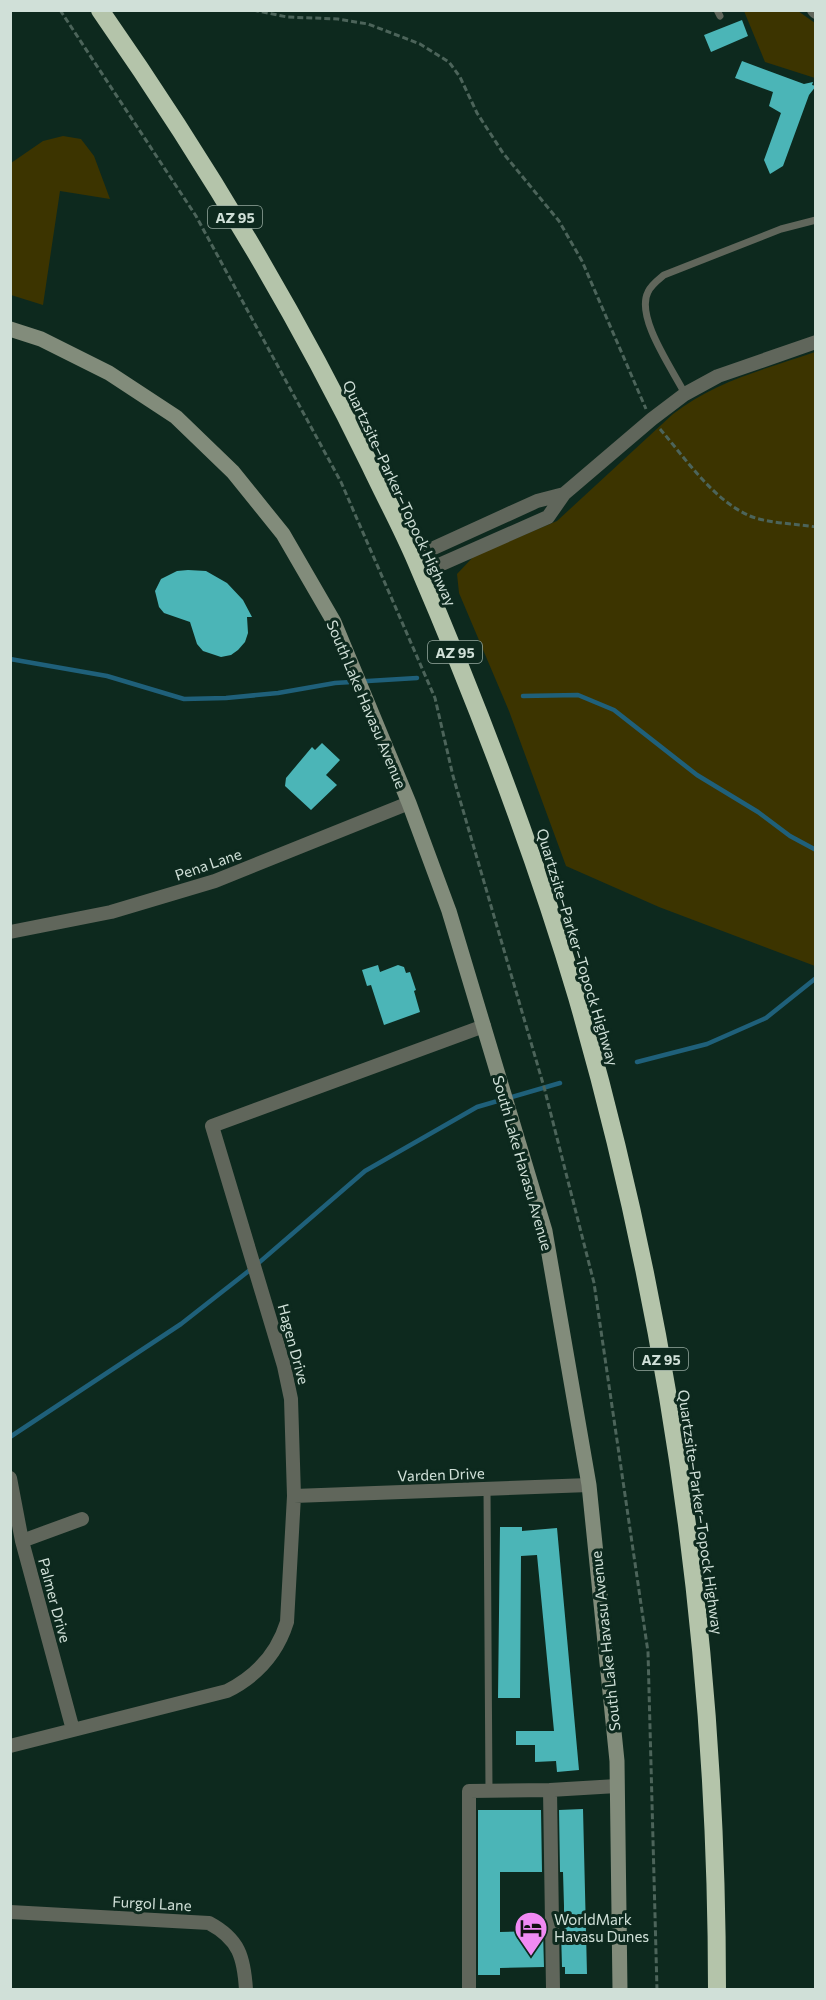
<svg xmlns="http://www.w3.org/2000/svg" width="826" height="2000" font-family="Commissioner,sans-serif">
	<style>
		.green { fill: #3c3400 }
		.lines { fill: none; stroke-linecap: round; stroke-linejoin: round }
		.stream { stroke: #1f607a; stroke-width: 4.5 }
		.building { fill: #4bb5b7 }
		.path { stroke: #4c645a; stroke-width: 3; stroke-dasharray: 6 3; stroke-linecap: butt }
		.lane { stroke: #60665b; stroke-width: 7 }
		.street { stroke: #60665b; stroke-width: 14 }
		.secondary { stroke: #828c7b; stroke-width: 15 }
		.highway { stroke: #b4c4aa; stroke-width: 18 }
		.labels { text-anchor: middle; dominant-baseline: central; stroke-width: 6; stroke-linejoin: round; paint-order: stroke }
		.shield { fill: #0d291e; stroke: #96a9a0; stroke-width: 1.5 }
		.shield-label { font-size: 14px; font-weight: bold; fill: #d0e0d8 }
		.street-label { font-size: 15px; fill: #d0e0d8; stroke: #0d291e }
		.poi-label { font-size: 15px; fill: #d0e0d8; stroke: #0d291e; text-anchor: start }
	</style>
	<rect width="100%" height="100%" fill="#0d291e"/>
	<!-- green -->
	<path class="green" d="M744 11H798L815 23V78L765 62Z
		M63 136 81 139 94 156 110 199 60 191 43 305 11 295V163L43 141Z
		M815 352V966L659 907 566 866 509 711 459 593 457 574 474 556 557 521 673 414C715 381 766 369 815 352Z"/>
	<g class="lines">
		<!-- stream -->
		<path class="stream" d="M10 659 107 676 184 699 226 698 278 693 335 683 417 678
			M523 696 578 695 614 710 697 775 758 812 790 836 816 850
			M637 1062 707 1044 766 1018 816 978
			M10 1437 181 1324 255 1266 365 1171 477 1107 560 1083"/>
	</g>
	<!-- building -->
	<path class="building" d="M742 20 748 36 711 52 704 35Z
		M742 61 804 84 813 82 812 85 816 86 809 95 783 166 770 174 764 160 781 113 769 106 773 92 735 78Z
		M188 570 206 571 227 583 243 600 252 617H247L248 633 245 642 238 650 231 655 221 657 203 651 197 644 190 622 164 613 159 607 155 591 161 579 177 571Z
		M322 743 340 760 326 775 337 785 311 810 285 786 286 778 312 747 315 750Z
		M378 965 380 972 398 965 404 967 406 973 410 972 416 990 414 991 420 1012 384 1025 371 985 367 986 362 970Z
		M500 1527H522V1531L557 1528 579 1770 557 1772 556 1761 535 1762V1745H516V1731H554L537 1555 521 1556 520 1698H498Z
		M583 1809 587 1974H565V1967H562L561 1931H564V1906L563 1872H560L559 1810Z
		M478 1810H541L542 1872H500V1932L543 1931 544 1967 500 1968V1975H478Z"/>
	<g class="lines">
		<!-- path -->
		<path class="path" d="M60 10 196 216 341 482 435 698 453 776 544 1087 594 1283 648 1652 657 1990
			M253 10 287 17 338 19 368 24 420 44 449 62 460 77 477 113 503 153 559 221 582 261 646 409
			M660 429C686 459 713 500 750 516 766 523 798 524 816 527"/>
		<!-- lane -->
		<path class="lane" d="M717 10 720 16
			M685 394C673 370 635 317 648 292 651 285 658 280 664 275L781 229 816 220
			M487 1488 489 1791"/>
		<!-- street -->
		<path class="street" d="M814 10 816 12
			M414 557 537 501 564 494
			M421 573 548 517 564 494 652 419 685 394 718 376 816 342
			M10 932 111 912 215 881 409 803
			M10 1478 22 1541 73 1730
			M294 1496 589 1485
			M22 1541 82 1519
			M10 1746 227 1691C257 1676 277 1654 287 1622L294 1496 291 1399 284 1366 212 1126 484 1026
			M10 1912 209 1923C239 1939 244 1957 246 1990
			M469 1990V1791L550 1790
			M553 1990 550 1790 617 1786"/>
		<!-- secondary -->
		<path class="secondary" d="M10 329 41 339 109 373 176 417 233 472 283 534 334 622 409 803 449 911 545 1231 589 1485 617 1761 620 1990"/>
		<!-- highway -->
		<path class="highway" d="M100 10C201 155 293 307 370 465 385 497 402 528 416 561 477 703 533 848 577 997 670 1319 717 1654 717 1990"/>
	</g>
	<!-- icons -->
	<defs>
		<g id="hotel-pin" transform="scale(1.725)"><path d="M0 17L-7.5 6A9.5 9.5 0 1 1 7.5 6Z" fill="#f18af4" stroke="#0d291e"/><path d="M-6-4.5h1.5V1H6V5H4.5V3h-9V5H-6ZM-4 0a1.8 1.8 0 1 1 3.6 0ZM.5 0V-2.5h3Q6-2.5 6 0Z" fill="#111"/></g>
	</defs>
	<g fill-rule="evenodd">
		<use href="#hotel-pin" x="531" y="1928"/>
	</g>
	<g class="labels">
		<!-- shield labels -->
		<g class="shield">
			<rect x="208" y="206" width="54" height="22" rx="4.5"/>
			<rect x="428" y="641" width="54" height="22" rx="4.5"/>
			<rect x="634" y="1348" width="54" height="22" rx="4.5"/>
		</g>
		<g class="shield-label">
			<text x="235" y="217">AZ 95</text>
			<text x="455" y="652">AZ 95</text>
			<text x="661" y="1359">AZ 95</text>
		</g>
		<!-- street labels -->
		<g class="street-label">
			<text transform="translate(400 493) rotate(65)">Quartzsite–Parker–Topock Highway</text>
			<text transform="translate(367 704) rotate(67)">South Lake Havasu Avenue</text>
			<text transform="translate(208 864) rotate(-19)">Pena Lane</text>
			<text transform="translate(578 947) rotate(73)">Quartzsite–Parker–Topock Highway</text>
			<text transform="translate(523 1163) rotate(74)">South Lake Havasu Avenue</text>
			<text transform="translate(294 1344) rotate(75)">Hagen Drive</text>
			<text transform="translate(441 1474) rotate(-2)">Varden Drive</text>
			<text transform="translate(701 1512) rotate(82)">Quartzsite–Parker–Topock Highway</text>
			<text transform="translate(55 1600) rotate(75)">Palmer Drive</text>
			<text transform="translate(605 1641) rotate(-96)">South Lake Havasu Avenue</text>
			<text transform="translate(152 1903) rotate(3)">Furgol Lane</text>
		</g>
		<!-- poi labels -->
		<g class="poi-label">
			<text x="554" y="1919">WorldMark<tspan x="554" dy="17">Havasu Dunes</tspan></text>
		</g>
	</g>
	<!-- border -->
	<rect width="826" height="2000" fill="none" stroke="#d0e0d8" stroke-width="24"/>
</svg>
